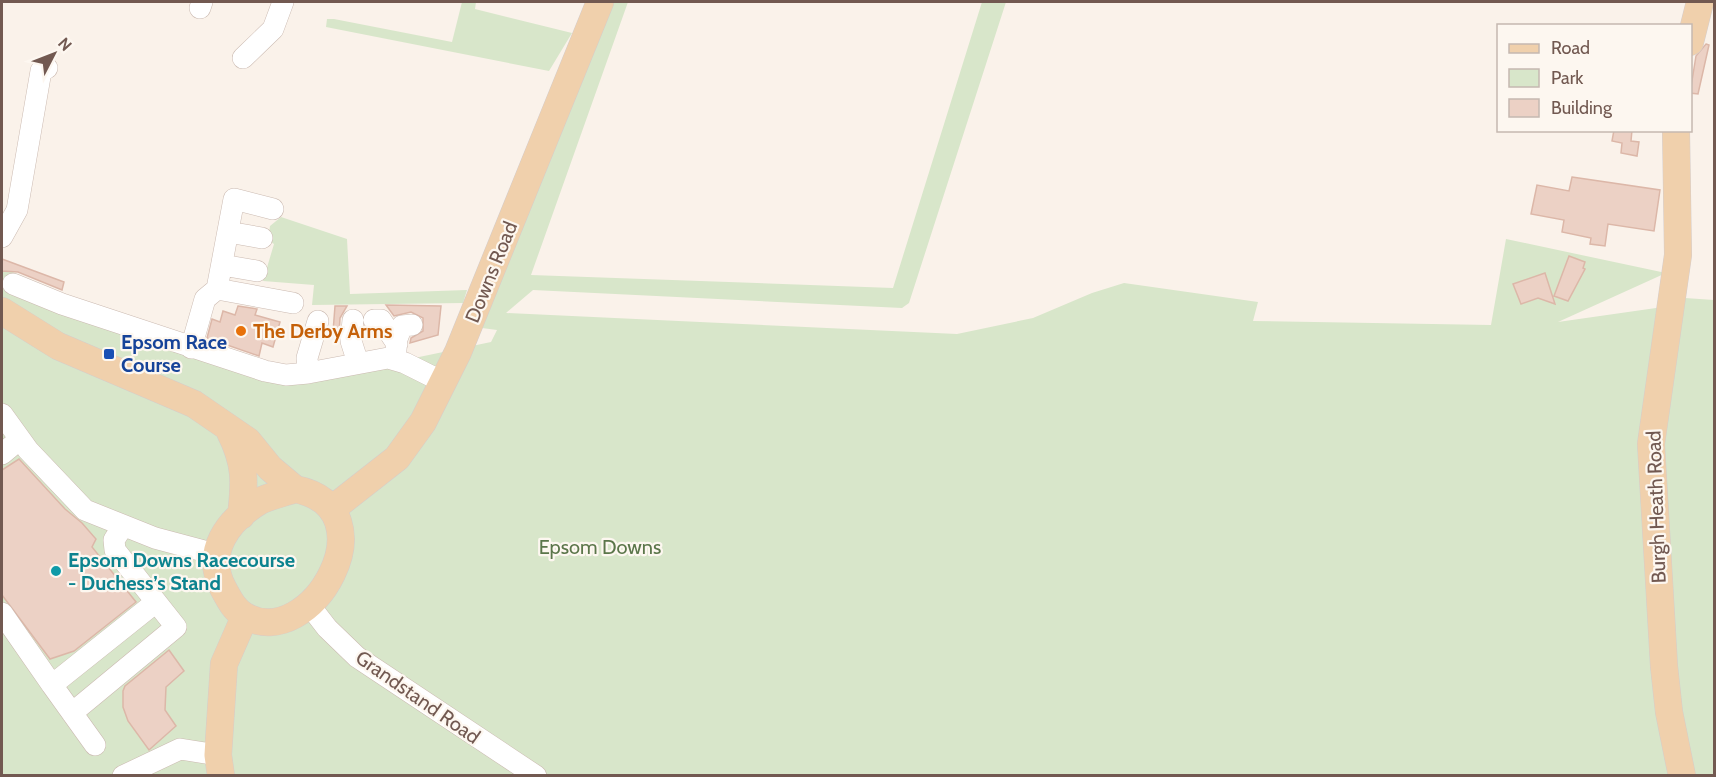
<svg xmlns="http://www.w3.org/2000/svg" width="1716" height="777" font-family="Cabin,sans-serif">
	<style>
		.green { fill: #d8e6ca }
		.building { fill: #ecd1c5; stroke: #dcb7a8; stroke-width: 1.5 }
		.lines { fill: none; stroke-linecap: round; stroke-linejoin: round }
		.minor-casing { stroke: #cbbab1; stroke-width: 22 }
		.major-casing { stroke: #d5cdcb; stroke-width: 28 }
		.minor { stroke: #fff; stroke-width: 21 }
		.major { stroke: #f0d0ac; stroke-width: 27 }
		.food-dot { fill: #e8710a; stroke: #fdf7f0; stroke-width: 2 }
		.transit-dot { fill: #1a4fb4; stroke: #fdf7f0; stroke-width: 2 }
		.culture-dot { fill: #0f9aa8; stroke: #fdf7f0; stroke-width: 2 }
		.labels { text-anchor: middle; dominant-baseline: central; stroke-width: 4.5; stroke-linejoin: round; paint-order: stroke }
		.street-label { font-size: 20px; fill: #725951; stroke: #fdf7f0 }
		.food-label { font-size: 20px; font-weight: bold; fill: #c56008; stroke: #fdf7f0; text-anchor: start }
		.transit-label { font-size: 20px; font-weight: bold; fill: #164399; stroke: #fdf7f0; text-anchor: start }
		.park-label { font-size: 20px; fill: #5b764a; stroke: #fdf7f0 }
		.culture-label { font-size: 20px; font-weight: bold; fill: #0d838f; stroke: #fdf7f0; text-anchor: start }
	</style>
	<rect width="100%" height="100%" fill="#faf2ea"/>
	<!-- green -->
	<path class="green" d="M462 2H476L475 9 572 33 549 71 326 27 327 19H334L452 42Z
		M614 2H628L531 275 893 288 982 2H1006L909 303 902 308 533 290 506 313 957 334 1033 318 1092 293 1124 283 1258 302 1253 321 1491 325 1506 239 1666 273 1558 322 1684 304 1685 298 1714 300V775H2V266L117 329 285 385 491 342 497 330 482 328Z
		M281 217 347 239 350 294 467 290 463 303 312 305 314 285 263 281 274 244 268 240 270 226Z"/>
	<!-- building -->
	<path class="building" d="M1706 44 1709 45 1698 94 1690 93 1696 56Z
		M1614 130H1632L1631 141 1639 142 1637 156 1621 153 1622 143 1612 141Z
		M1572 177 1660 190 1654 231 1608 224 1605 246 1590 244 1591 238 1562 232 1564 220 1531 214 1537 185 1569 191Z
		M1569 256 1585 262 1583 268 1585 269 1568 301 1554 296Z
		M2 259 64 282 62 290 18 272 2 271Z
		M1545 273 1555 304 1538 298 1521 304 1513 284Z
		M386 305 441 306 438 335 410 343 411 338 423 331V318L411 312 394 316Z
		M238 306 257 309 255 315 280 322 273 347 262 343 259 356 207 338 212 319 220 322 223 311 235 315Z
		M335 306H347L340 318 339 333 333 332Z
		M19 459 65 509 82 523 96 539 92 547 136 602 74 651 50 659 2 595V470Z
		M169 650 184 671 166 687 165 710 176 726 149 750 128 721 123 707V691L125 686Z"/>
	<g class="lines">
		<!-- minor casing -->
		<g class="minor-casing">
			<path id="minor" d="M200 8 202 2
				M243 58 273 29 283 2
				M228 232 262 238
				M2 237 17 210 41 71 47 68
				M222 265 257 271
				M13 284 62 304 265 371 286 375 308 373 388 358 405 363 443 382
				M217 289 293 303
				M353 320 351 341 358 363
				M374 320H381L397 344
				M191 348 205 299 217 289 234 199 273 209
				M395 360 397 339 402 326 412 325
				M308 373 307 358 318 321
				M2 414 28 450 85 510 155 538 215 554
				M2 454 20 439
				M310 606 327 628 357 657 536 776
				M2 613 52 685 156 602
				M52 685 95 745
				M72 713 176 627 115 550 114 540 123 526
				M123 776 180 749 218 755"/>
		</g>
		<!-- major casing -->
		<g class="major-casing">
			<path id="major" d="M1690 42 1700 2
				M1676 130 1678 255 1651 444 1664 666 1669 712 1682 776
				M2 311 58 346 194 404 248 441 270 468 295 489
				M230 432C246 464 245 482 241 516
				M295 489C394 508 311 654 245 616 234 610 229 599 223 588 204 552 228 520 260 501 270 496 284 493 295 489Z
				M332 509 397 458 423 422 458 352 600 2
				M221 776 218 755 224 664 245 616"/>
		</g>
		<!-- minor -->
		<use href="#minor" class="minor"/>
		<!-- major -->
		<use href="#major" class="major"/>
	</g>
	<!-- markers -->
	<circle class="food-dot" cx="241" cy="331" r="6"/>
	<rect class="transit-dot" x="103" y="348" width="12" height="12" rx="3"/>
	<circle class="culture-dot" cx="56" cy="571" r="6"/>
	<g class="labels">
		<!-- street labels -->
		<g class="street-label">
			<text transform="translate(491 272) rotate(-68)">Downs Road</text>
			<text transform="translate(1656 507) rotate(-92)">Burgh Heath Road</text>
			<text transform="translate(418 697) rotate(35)">Grandstand Road</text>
		</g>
		<!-- food labels -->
		<g class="food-label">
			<text x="253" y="331">The Derby Arms</text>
		</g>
		<!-- transit labels -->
		<g class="transit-label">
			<text x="121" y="342">Epsom Race<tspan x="121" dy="23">Course</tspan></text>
		</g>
		<!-- park labels -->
		<g class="park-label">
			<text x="600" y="547">Epsom Downs</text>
		</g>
		<!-- culture labels -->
		<g class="culture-label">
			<text x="68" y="560">Epsom Downs Racecourse<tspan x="68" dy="23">- Duchess’s Stand</tspan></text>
		</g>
	</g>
	<!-- border -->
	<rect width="1716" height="777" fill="none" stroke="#725951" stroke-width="6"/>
	<!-- legend -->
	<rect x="1497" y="24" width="195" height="108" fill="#fdf7f0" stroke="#c5b8b0" stroke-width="1.5"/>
	<rect x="1509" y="44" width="30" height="9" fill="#f0d0ac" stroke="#c5b8b0" stroke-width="1.5"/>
	<text x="1551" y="54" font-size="18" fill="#725951">Road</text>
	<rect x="1509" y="69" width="30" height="18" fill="#d8e6ca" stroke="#c5b8b0" stroke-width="1.5"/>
	<text x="1551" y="84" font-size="18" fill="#725951">Park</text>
	<rect x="1509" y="99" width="30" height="18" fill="#ecd1c5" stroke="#c5b8b0" stroke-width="1.5"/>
	<text x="1551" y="114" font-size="18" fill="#725951">Building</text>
	<!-- north arrow -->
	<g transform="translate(54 54) rotate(48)" stroke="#fdf7f0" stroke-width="4.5" paint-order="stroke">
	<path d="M0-4.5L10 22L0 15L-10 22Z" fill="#725951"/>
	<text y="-9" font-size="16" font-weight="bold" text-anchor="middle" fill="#725951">N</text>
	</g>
</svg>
